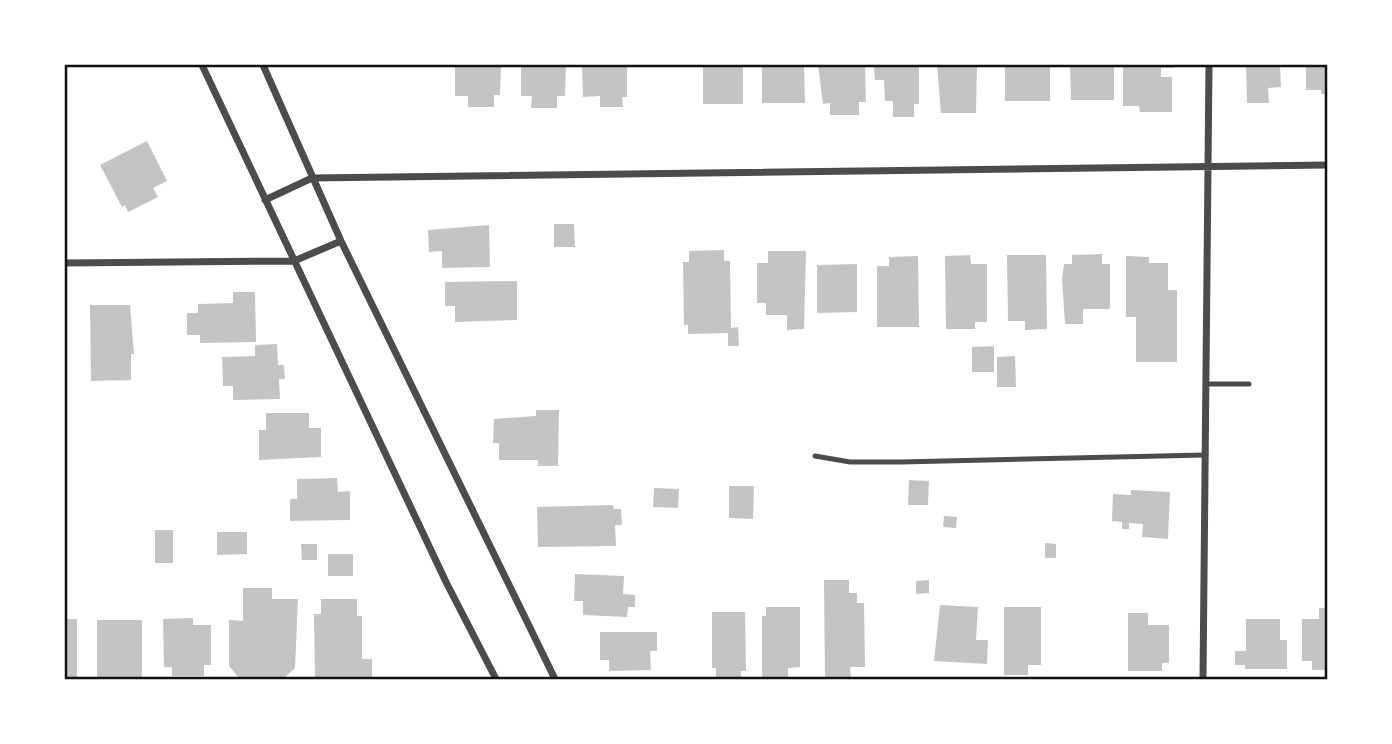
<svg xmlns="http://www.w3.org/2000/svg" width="1392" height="744" font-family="'Fira Sans Condensed',sans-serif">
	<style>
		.building { fill: #c4c4c4 }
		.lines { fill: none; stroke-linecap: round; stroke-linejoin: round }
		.service { stroke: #4c4c4c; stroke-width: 5 }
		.minor { stroke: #4c4c4c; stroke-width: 7 }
		.neatline { fill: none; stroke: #111; stroke-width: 2.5 }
	</style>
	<rect width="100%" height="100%" fill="#fff"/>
	<!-- building -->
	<path class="building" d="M455 65H501L500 95H494V107H468V96H455Z
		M521 65H566L565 96H557V108H531L532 96H521Z
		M582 65H627V97H622L623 107H600V96L583 97Z
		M703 65H743V104H703Z
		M762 65H804L805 103H762Z
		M818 65H865L866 102H859V115H830V103L823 104Z
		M919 65V104H914V117H893V101H885L884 80H875L874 66Z
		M937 65H977L976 113H941Z
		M1005 65H1050V101H1005Z
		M1070 65H1114V100H1071Z
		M1123 65H1174V68H1161V77H1172V112H1140L1139 106H1123Z
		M1246 65H1280L1281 87 1268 88 1269 103H1247Z
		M1306 65H1327V94H1321V90H1306Z
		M147 141 167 181 153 188 158 197 128 212 125 205 122 207 100 165Z
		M554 224H574L575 247H554Z
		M489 225 490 267 442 268V251L429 252 428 230Z
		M724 250V261H730L731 328 738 327 739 346H728V333L688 334V325H684L683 262H689V251Z
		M768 251H806L804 329 787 330V315H766V303H757V263H768Z
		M1102 254V264H1110V309H1083V324H1065L1062 279 1064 264H1072V255Z
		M970 255 971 264H987V322H975V329H946L945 256Z
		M1007 255H1046L1047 329 1025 330V321H1008Z
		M918 256 919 327H877V266H889V257Z
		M1126 256 1149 257V263H1168V290H1177V362H1136V317H1126Z
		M857 264V312L817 313V265Z
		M517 281V320L455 322V306H445V282Z
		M233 292H255L256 342 200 343V335H187V313H198V304L233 303Z
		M90 305H130L134 354H131V380L91 381Z
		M277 344 278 365H284L285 379H279L280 399 233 400V386H223L222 357 255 356V345Z
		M994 346V372H972V347Z
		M1015 356 1016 387H997V357Z
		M536 410H559L558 466H538V460H499V443H493L494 419 536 416Z
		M266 413H309V428H321V457L259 460V430H266Z
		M337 478 338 492 350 491V520L290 521V499H297V479Z
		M909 480 929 481 928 505H908Z
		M729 486H754L753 519 729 518Z
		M654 488 679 489 678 508 653 507Z
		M1131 490 1170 492 1168 539 1142 537 1143 524 1129 523V529H1122V522L1112 521 1113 494 1131 495Z
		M613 505 614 509H621L622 525H615L616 546 538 547 537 507Z
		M944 516 957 517 956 528 943 527Z
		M155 530H173V563H155Z
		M217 532H247V554L217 555Z
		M1045 543 1056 544V558H1045Z
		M301 544H317V560H302Z
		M328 554H353V576H328Z
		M575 574 624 576 623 594 635 595V607H628L627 617 583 615V601H574Z
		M824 580H849V593H857V603H864L865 667H850L851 679H825Z
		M929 580V593L916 594V581Z
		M243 588H272V599H298L295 668 284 678H239L229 666V620L243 621Z
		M321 599H357V616H362V659H372V677L315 678 314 614H321Z
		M940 605 978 607 976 640H988L987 664 934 661Z
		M766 607H800V667L788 668V679H762V616H766Z
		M1004 607H1041V665H1028V675H1004Z
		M1319 608H1327V670H1312V661H1302V619H1319Z
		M712 612H745L746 671H741V679H716V668H712Z
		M1128 613H1148V625H1169V663H1162V671H1128Z
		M193 618V625H211V665H204V676H172V667H164L163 619Z
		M65 619H77V679H65Z
		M1246 619H1280V640H1287V669H1245V665H1235V651H1246Z
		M97 620H142V679H97Z
		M600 632H657V651H650L651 670 609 671V660H600Z"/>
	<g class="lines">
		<!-- service -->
		<path class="service" d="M1206 384H1249
			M815 456 850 462H901L1205 455"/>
		<!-- minor -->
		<path class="minor" d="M202 65 446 582 496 679
			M263 65 341 241 555 679
			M265 200 312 178 1327 165
			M65 263 294 261 341 241
			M1203 679 1209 65"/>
	</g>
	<!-- border -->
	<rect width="1392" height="744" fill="none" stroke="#ffffff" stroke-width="133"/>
	<rect x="66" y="66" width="1260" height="612" class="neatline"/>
</svg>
